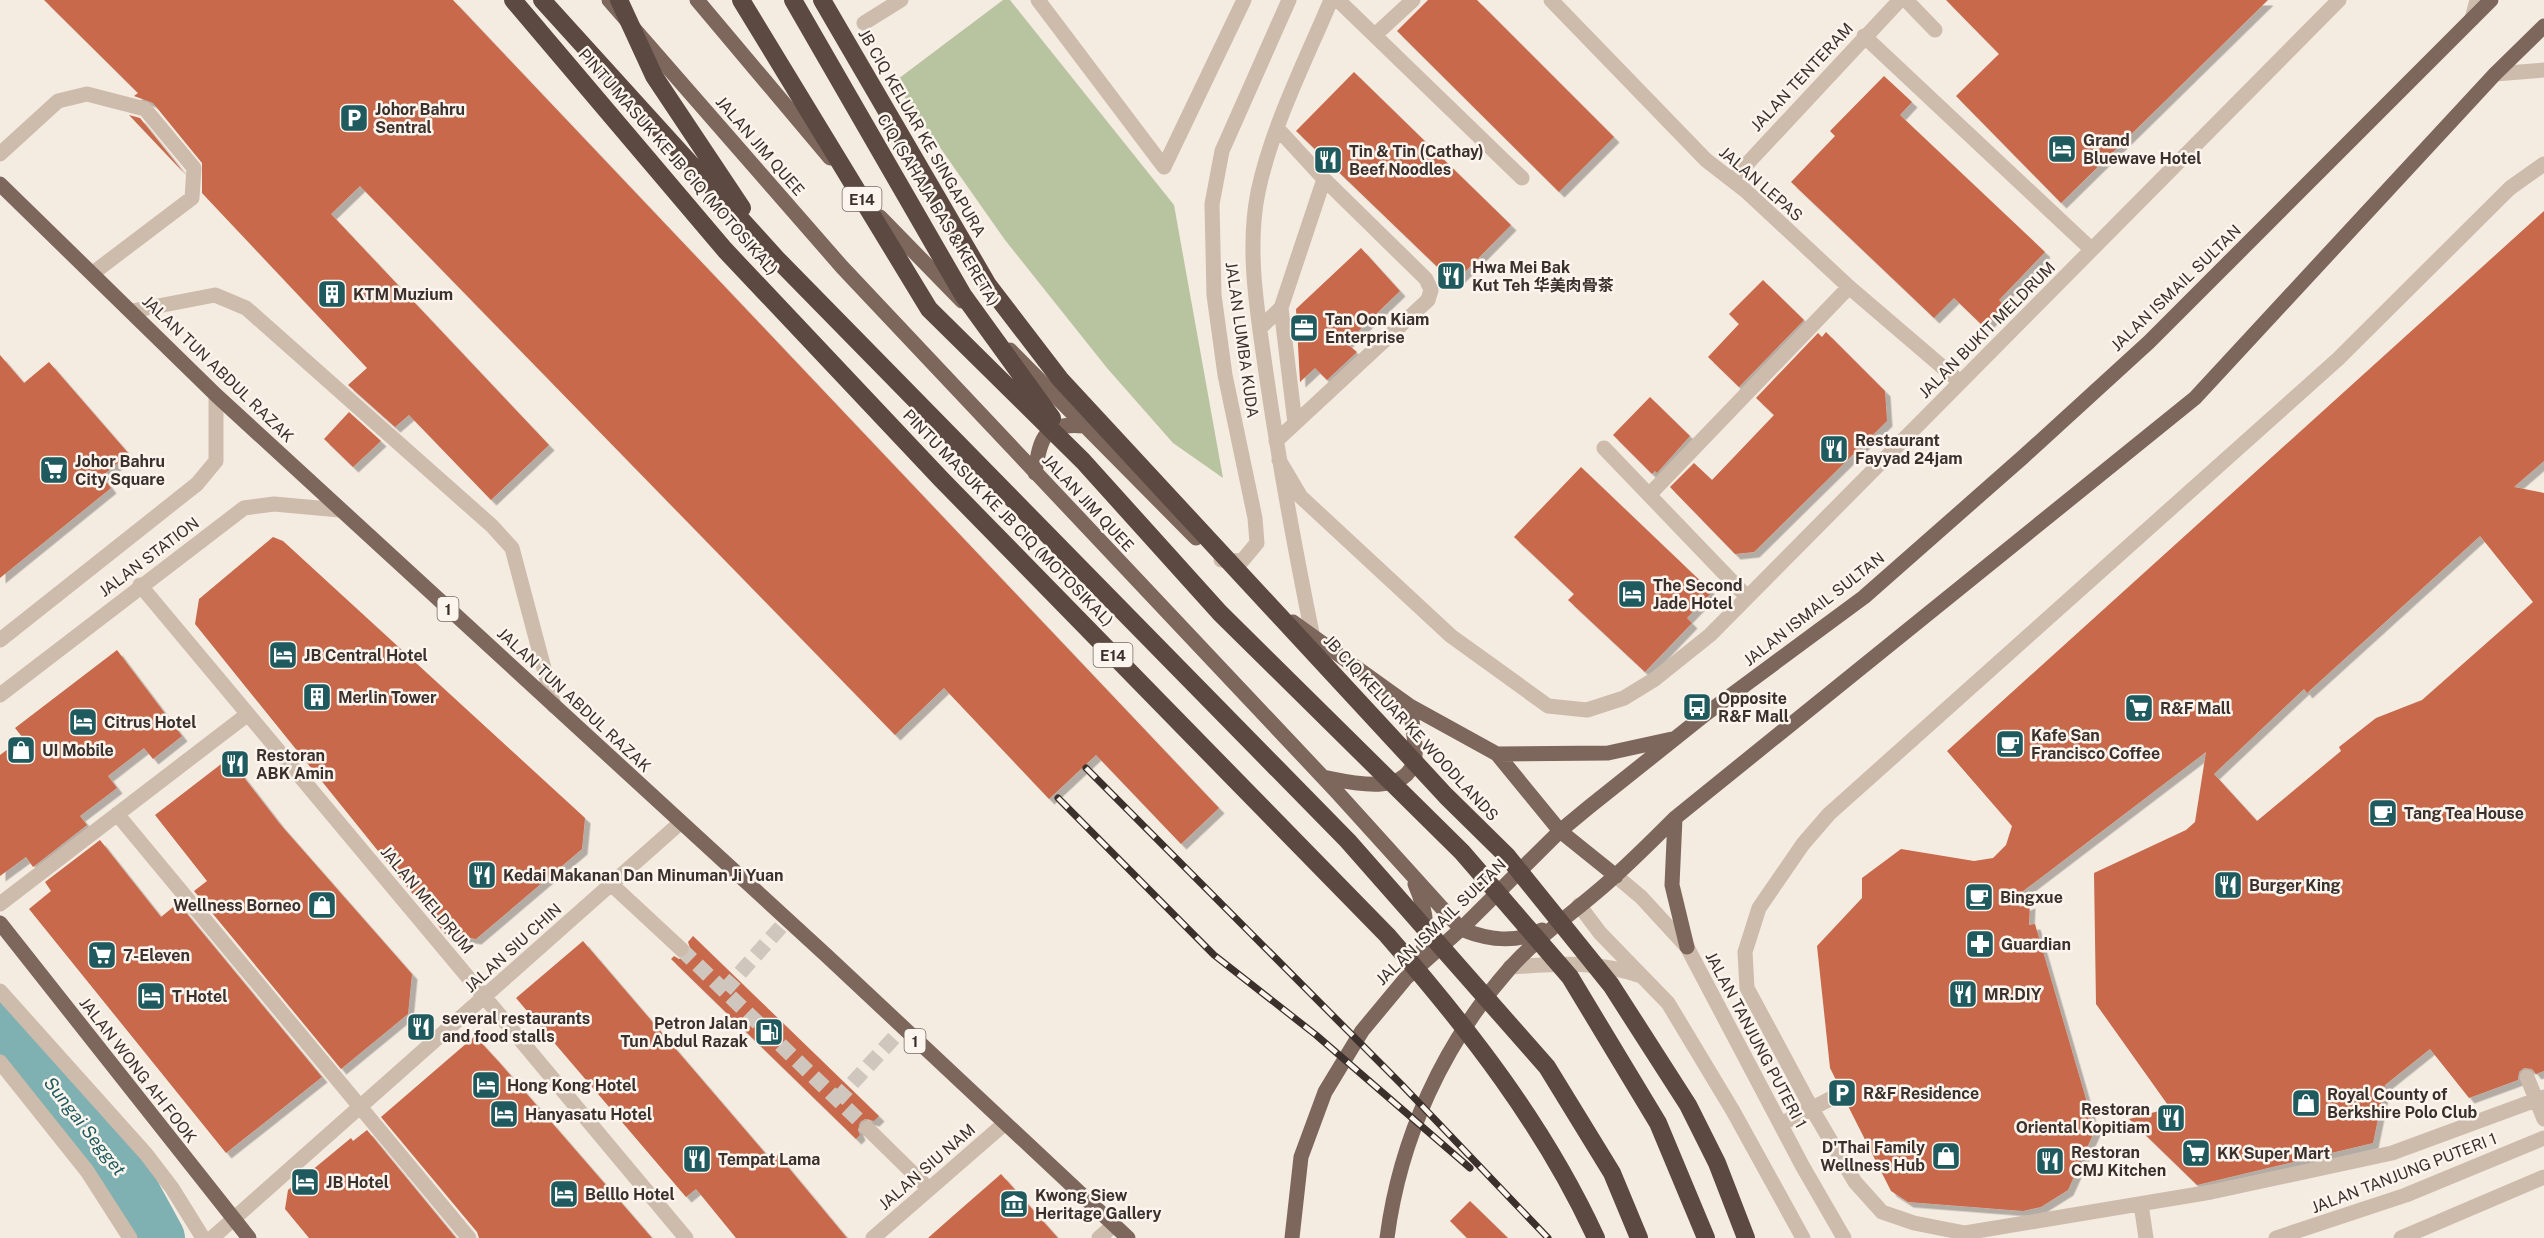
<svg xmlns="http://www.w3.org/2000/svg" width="2544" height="1238" font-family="'Public Sans','Noto Sans SC',sans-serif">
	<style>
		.green { fill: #b8c4a0 }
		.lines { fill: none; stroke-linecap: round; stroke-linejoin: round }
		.river { stroke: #7fb0b2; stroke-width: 52 }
		.building { fill: #c8694b; fill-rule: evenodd; filter: url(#shadow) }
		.minor-tunnel { stroke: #cfc6bd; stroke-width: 15; stroke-dasharray: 15 8; stroke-linecap: butt }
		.minor { stroke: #cdbbac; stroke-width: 15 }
		.major { stroke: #7d675c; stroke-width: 15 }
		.highway { stroke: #5c4a42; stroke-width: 18 }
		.rail-casing { stroke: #3b302b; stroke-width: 7 }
		.rail { stroke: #fbf5ee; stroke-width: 4.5; stroke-dasharray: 14; stroke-linecap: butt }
		.labels { text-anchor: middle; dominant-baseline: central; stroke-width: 5; stroke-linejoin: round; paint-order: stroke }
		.shield { fill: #fbf5ee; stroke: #756b66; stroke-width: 1.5 }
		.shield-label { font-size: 15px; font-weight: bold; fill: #3b302b }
		.street-label { font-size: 16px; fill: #3b302b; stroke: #fbf5ee }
		.poi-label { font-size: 16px; font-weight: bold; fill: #3b302b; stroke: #fbf5ee; text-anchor: start }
		.water-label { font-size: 18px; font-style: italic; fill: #1f5a5e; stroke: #fbf5ee }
	</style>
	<defs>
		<filter id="shadow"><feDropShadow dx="5.5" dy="5.5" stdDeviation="0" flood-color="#0004"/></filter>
	</defs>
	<rect width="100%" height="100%" fill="#f4ebe1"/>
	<!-- green -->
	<path class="green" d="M1003 0H1010L1174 205 1223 478 1173 443 1107 368 1005 240 894 82Z"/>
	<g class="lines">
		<!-- river -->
		<path class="river" d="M0 1021 66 1097 118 1163 159 1238"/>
	</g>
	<!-- building -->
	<path class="building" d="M44 0H453L1219 808 1181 844 1096 755 1049 799 944 688 895 735 360 186 331 214 549 445 491 500 409 415 395 427 348 385 367 368 202 193V163L153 103 134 96 138 93Z
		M1428 0H1477L1614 137 1559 192 1397 31Z
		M1946 0H2268L2061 203 1956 96 1999 54Z
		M1354 72 1511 225 1454 283 1296 131Z
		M1884 76 1912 102 1900 115 2045 252 1999 300 2005 306 1984 327 1954 298 1934 318 1791 182 1835 136 1830 131Z
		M129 115 140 118 184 173Z
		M2544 211V461L2514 487 2544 493V1071L2536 1074 2532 1069 2524 1068 2519 1072 2518 1080 2469 1098 2430 1049 2385 1085 2373 1143 2197 1185 2129 1119 2170 1108 2096 1004 2094 873 2186 830 2195 822 2206 752 2014 898 2020 907 2030 903 2029 925 2035 924 2095 1130 2068 1190 2041 1207 2023 1211 1908 1202 1891 1191 1846 1102 1850 1098 1851 1089 1847 1085 1838 1084 1830 1068 1817 946 1862 898V878L1901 849 1974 861 1993 858 2006 845 2012 826 1947 751ZM2480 536 2533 602 2422 700 2376 718 2339 747 2341 751 2257 821 2214 774 2304 689 2307 693Z
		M1361 248 1400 291 1346 343 1357 352 1327 380 1315 368 1300 382 1296 309Z
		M1763 280 1804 320 1739 387 1708 357 1739 324 1729 314Z
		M1826 332 1885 391 1887 421 1754 552 1735 554 1670 487 1694 463 1712 480 1774 415 1756 398 1818 333 1822 337Z
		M0 355 24 383 49 362 129 454 102 476 111 488 0 578Z
		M1650 397 1690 436 1657 473 1655 471 1652 474 1613 435Z
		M349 412 381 441 353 467 324 439Z
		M1581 467 1712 592 1687 618 1692 623 1645 672 1568 600 1574 594 1514 537Z
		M273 537 283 541 585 818 582 849 476 939 445 934 195 624 199 599Z
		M117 650 182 736 153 759 144 748 108 776 117 788 80 816 87 825 33 867 26 857 0 876V755L23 738 15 728Z
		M229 758 280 824 412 974 408 1014 341 1069 194 891 207 881 155 815Z
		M100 840 161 917 178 903 322 1077 226 1153 29 909 51 891 45 882Z
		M693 936 879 1116 874 1121 865 1119 860 1122 858 1130 860 1135 856 1139 671 959 674 956 679 959 688 956 691 951 688 942Z
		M583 941 771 1160 778 1155 847 1238H736L696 1189 686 1197 516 998Z
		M475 1036 499 1062 652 1238H479L477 1232 381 1117Z
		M367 1130 456 1238H309L285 1209 288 1190 351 1138 353 1141Z
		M1001 1174 1058 1238H928L954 1215Z
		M1470 1201 1508 1238H1467L1450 1221Z"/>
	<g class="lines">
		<!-- minor-tunnel -->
		<path class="minor-tunnel" d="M681 949 867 1128
			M725 990 787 920
			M837 1100 902 1029"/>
		<!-- minor -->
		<path class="minor" d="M1038 0 1164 167 1244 0
			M1338 0 1522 178
			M1551 0 1706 160 1746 191 1849 287 1960 382
			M1906 0 1935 30
			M2472 19 2477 0
			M864 23 901 0
			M1375 35 1413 0
			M1864 36 2091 249
			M2495 74 2544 70
			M0 154 58 101 87 94 145 109 194 168 192 198 93 273
			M2544 164 2510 188 2338 359 1829 814 1803 844 1759 908 1745 952 1747 988 1812 1109 1855 1182 1882 1212 1914 1223 1965 1233 2211 1192 2392 1153 2544 1097
			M1732 180 1900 0
			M1281 308 1295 423
			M132 311 215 295 246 308 492 526 512 548 554 706
			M1260 328 1281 308 1324 179
			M1276 441 1428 300 1431 290 1426 279 1324 179 1278 129
			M1604 448 1747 597
			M1279 460 1301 497 1451 636 1548 706 1587 710 1624 698 1655 679 1710 635 2339 0
			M1649 495 1849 287
			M1221 560 1242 561 1257 543 1255 518 1225 375 1214 295 1212 204 1222 151 1289 0
			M140 585 686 1238
			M1313 638C1295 550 1279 462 1266 373 1258 315 1246 251 1258 192 1272 126 1305 62 1331 0
			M0 640 197 484 216 461V395
			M0 695 244 508 274 504 340 510
			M117 814 469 1238
			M1616 876 1641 897 1687 947 1803 1167 1844 1238
			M611 884 681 949
			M0 904 248 714
			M1579 905 1600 933 1668 1003 1733 1111 1803 1238
			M1510 967C1559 964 1594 960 1641 976
			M0 991 146 1154 172 1188 203 1238
			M0 1062 87 1171 130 1238
			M2527 1077 2544 1119
			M1781 1124 1842 1093
			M867 1128 929 1189
			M2141 1204 2146 1238
			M212 1238 680 823
			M873 1238 1004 1124
			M1099 1238 1114 1225
			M2276 1238 2406 1195 2544 1138
			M2401 1238 2544 1177"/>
		<!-- major -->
		<path class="major" d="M609 0 842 267 1336 791 1461 929C1488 940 1515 944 1542 930
			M697 0 830 158
			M0 184 216 395 827 956 1128 1238
			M880 217 962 301
			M1010 350 1196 538
			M1035 473C1040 436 1045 422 1085 426
			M1293 622 1410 706 1497 754 1560 831 1616 876
			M1497 754 1608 753 1672 739
			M1323 777C1348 782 1405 797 1414 761 1418 749 1411 719 1410 706
			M1675 818 1672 885 1687 947
			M1415 884C1428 914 1429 933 1419 964
			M0 923 249 1238
			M1292 1238 1301 1157 1325 1092 1362 1031 1406 978 1461 929 1560 831 1589 807 1707 713 1864 597 2023 457 2149 342 2491 0
			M1387 1238C1400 1138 1443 1044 1510 968 1541 933 1582 907 1616 875 1636 857 1656 837 1675 818L2195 398 2495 74 2544 26"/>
		<!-- highway -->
		<path class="highway" d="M513 0 725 250 942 480 1387 935C1468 1028 1544 1125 1596 1238
			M542 0 777 259 1348 841 1547 1067 1612 1173 1639 1238
			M619 0 654 76 742 208
			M741 0 929 309 1083 461 1220 613 1462 852 1570 977 1658 1123 1706 1238
			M793 0 963 295 1052 418
			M822 0 988 285 1060 379 1446 796 1507 856 1611 985 1688 1105 1717 1163 1746 1238"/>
		<!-- rail casing -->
		<g class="rail-casing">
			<path id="rail" d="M1086 768 1402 1085 1548 1238
				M1058 798 1214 955 1316 1035 1470 1168"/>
		</g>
		<!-- rail -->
		<use href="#rail" class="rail"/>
	</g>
	<!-- icons -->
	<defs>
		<g id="parking-square" transform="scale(1.5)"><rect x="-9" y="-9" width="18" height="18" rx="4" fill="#1f5a5e" stroke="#fbf5ee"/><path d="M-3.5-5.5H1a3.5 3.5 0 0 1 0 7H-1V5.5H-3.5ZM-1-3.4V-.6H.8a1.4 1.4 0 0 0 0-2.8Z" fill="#fff"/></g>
		<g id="hotel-square" transform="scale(1.5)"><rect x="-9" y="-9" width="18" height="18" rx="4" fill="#1f5a5e" stroke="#fbf5ee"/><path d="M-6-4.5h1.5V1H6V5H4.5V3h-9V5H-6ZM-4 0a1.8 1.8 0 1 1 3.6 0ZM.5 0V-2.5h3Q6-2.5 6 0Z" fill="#fff"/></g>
		<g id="restaurant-square" transform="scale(1.5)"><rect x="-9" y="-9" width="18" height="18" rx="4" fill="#1f5a5e" stroke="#fbf5ee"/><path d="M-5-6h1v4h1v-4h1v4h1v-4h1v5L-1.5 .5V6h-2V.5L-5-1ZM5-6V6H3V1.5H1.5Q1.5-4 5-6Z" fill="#fff"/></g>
		<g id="building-square" transform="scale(1.5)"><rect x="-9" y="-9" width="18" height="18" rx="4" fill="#1f5a5e" stroke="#fbf5ee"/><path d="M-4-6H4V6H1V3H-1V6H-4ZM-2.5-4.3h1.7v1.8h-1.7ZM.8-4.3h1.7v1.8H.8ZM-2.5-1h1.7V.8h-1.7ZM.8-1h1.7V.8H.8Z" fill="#fff"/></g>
		<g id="office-square" transform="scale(1.5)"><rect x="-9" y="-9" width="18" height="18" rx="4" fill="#1f5a5e" stroke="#fbf5ee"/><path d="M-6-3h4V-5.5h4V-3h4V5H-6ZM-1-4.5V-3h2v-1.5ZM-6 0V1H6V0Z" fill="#fff"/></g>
		<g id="supermarket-square" transform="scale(1.5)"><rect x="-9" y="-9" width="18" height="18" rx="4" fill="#1f5a5e" stroke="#fbf5ee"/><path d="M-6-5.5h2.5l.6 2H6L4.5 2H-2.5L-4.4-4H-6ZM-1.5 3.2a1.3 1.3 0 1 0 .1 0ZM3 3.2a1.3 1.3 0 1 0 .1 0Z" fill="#fff"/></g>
		<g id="bus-square" transform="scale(1.5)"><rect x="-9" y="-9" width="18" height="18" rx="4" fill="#1f5a5e" stroke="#fbf5ee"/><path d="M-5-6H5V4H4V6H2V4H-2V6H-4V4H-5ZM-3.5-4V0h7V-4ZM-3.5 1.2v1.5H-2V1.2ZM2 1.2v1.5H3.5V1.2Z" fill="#fff"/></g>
		<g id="cafe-square" transform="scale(1.5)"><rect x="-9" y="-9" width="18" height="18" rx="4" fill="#1f5a5e" stroke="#fbf5ee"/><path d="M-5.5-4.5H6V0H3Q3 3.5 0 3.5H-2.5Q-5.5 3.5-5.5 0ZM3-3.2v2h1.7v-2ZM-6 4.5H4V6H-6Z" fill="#fff"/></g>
		<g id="shop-square" transform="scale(1.5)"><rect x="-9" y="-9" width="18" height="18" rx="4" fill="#1f5a5e" stroke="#fbf5ee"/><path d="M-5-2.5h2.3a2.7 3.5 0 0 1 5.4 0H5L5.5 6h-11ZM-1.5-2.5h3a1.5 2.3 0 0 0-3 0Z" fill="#fff"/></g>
		<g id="pharmacy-square" transform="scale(1.5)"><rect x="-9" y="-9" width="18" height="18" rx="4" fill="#1f5a5e" stroke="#fbf5ee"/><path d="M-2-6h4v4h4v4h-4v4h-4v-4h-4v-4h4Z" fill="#fff"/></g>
		<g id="fuel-square" transform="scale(1.5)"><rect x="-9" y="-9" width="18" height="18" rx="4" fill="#1f5a5e" stroke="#fbf5ee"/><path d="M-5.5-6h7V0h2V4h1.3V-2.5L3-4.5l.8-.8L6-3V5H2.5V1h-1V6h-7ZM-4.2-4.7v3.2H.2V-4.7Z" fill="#fff"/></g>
		<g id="museum-square" transform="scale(1.5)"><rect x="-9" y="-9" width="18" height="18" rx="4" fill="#1f5a5e" stroke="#fbf5ee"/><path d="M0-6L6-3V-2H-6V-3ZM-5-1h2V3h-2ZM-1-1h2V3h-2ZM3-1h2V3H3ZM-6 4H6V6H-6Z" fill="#fff"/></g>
	</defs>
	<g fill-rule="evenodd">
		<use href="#parking-square" x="354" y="118"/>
		<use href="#hotel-square" x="2062" y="149"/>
		<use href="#restaurant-square" x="1328" y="160"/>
		<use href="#restaurant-square" x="1451" y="276"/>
		<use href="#building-square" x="332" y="294"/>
		<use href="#office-square" x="1304" y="328"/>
		<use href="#restaurant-square" x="1834" y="449"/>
		<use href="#supermarket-square" x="54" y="470"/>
		<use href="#hotel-square" x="1632" y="594"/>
		<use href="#hotel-square" x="283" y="655"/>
		<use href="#building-square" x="317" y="697"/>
		<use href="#bus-square" x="1697" y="707"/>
		<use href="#supermarket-square" x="2139" y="708"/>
		<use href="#hotel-square" x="83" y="722"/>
		<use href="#cafe-square" x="2010" y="744"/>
		<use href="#shop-square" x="21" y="750"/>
		<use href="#restaurant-square" x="235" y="764"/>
		<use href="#cafe-square" x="2383" y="813"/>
		<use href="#restaurant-square" x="482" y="875"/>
		<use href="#restaurant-square" x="2228" y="885"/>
		<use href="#cafe-square" x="1979" y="897"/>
		<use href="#shop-square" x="322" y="905"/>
		<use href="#pharmacy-square" x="1980" y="944"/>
		<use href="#supermarket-square" x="102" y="955"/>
		<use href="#restaurant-square" x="1963" y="994"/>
		<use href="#hotel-square" x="151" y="996"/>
		<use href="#restaurant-square" x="421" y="1027"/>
		<use href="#fuel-square" x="769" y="1032"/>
		<use href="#hotel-square" x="486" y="1085"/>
		<use href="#parking-square" x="1842" y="1093"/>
		<use href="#shop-square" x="2306" y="1103"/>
		<use href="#hotel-square" x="504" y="1114"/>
		<use href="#restaurant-square" x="2171" y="1118"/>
		<use href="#supermarket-square" x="2196" y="1153"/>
		<use href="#shop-square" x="1946" y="1156"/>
		<use href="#restaurant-square" x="697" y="1159"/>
		<use href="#restaurant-square" x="2050" y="1161"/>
		<use href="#hotel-square" x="305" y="1182"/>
		<use href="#hotel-square" x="564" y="1194"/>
		<use href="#museum-square" x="1014" y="1204"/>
	</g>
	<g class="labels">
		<!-- shield labels -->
		<g class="shield">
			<rect x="842.5" y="187" width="39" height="24" rx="4.5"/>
			<rect x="437.5" y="597" width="21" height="24" rx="4.5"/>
			<rect x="1093.5" y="643" width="39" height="24" rx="4.5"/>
			<rect x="904.5" y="1029" width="21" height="24" rx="4.5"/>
		</g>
		<g class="shield-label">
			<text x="862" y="199">E14</text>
			<text x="448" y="609">1</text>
			<text x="1113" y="655">E14</text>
			<text x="915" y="1041">1</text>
		</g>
		<!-- street labels -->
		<g class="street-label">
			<text transform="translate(1802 77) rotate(-47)">JALAN TENTERAM</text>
			<text transform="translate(922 133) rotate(60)">JB CIQ KELUAR KE SINGAPURA</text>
			<text transform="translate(760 146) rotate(49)">JALAN JIM QUEE</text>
			<text transform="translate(678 162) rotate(49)">PINTU MASUK KE JB CIQ (MOTOSIKAL)</text>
			<text transform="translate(1761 184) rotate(41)">JALAN LEPAS</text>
			<text transform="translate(938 210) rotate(59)">CIQ (SAHAJA BAS &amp; KERETA)</text>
			<text transform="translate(2176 288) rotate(-44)">JALAN ISMAIL SULTAN</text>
			<text transform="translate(1987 330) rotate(-45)">JALAN BUKIT MELDRUM</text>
			<text transform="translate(1242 340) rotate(82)">JALAN LUMBA KUDA</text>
			<text transform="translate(218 369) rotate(44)">JALAN TUN ABDUL RAZAK</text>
			<text transform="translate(1088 503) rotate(47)">JALAN JIM QUEE</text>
			<text transform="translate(1008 518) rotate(46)">PINTU MASUK KE JB CIQ (MOTOSIKAL)</text>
			<text transform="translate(149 557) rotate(-37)">JALAN STATION</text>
			<text transform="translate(1814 609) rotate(-38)">JALAN ISMAIL SULTAN</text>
			<text transform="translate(574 700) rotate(43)">JALAN TUN ABDUL RAZAK</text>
			<text transform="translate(1411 728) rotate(47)">JB CIQ KELUAR KE WOODLANDS</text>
			<text transform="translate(427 900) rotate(50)">JALAN MELDRUM</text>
			<text transform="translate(1441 922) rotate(-44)">JALAN ISMAIL SULTAN</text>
			<text transform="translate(513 948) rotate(-42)">JALAN SIU CHIN</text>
			<text transform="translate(1756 1040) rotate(62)">JALAN TANJUNG PUTERI 1</text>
			<text transform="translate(138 1070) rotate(52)">JALAN WONG AH FOOK</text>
			<text transform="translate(927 1167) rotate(-41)">JALAN SIU NAM</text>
			<text transform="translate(2404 1173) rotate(-21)">JALAN TANJUNG PUTERI 1</text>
		</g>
		<!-- poi labels -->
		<g class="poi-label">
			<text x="375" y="109">Johor Bahru<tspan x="375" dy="18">Sentral</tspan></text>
			<text x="2083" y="140">Grand<tspan x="2083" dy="18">Bluewave Hotel</tspan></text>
			<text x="1349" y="151">Tin &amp; Tin (Cathay)<tspan x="1349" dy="18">Beef Noodles</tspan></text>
			<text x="1472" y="267">Hwa Mei Bak<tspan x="1472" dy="18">Kut Teh 华美肉骨茶</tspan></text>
			<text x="353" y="294">KTM Muzium</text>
			<text x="1325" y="319">Tan Oon Kiam<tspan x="1325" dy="18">Enterprise</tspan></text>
			<text x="1855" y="440">Restaurant<tspan x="1855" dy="18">Fayyad 24jam</tspan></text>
			<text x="75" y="461">Johor Bahru<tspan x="75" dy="18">City Square</tspan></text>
			<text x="1653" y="585">The Second<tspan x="1653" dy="18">Jade Hotel</tspan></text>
			<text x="304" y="655">JB Central Hotel</text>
			<text x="338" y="697">Merlin Tower</text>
			<text x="1718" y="698">Opposite<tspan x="1718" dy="18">R&amp;F Mall</tspan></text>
			<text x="2160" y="708">R&amp;F Mall</text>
			<text x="104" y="722">Citrus Hotel</text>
			<text x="2031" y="735">Kafe San<tspan x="2031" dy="18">Francisco Coffee</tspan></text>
			<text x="42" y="750">UI Mobile</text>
			<text x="256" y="755">Restoran<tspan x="256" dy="18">ABK Amin</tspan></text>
			<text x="2404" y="813">Tang Tea House</text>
			<text x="503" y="875">Kedai Makanan Dan Minuman Ji Yuan</text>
			<text x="2249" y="885">Burger King</text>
			<text x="2000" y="897">Bingxue</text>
			<text x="301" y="905" text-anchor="end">Wellness Borneo</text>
			<text x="2001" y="944">Guardian</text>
			<text x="123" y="955">7-Eleven</text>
			<text x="1984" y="994">MR.DIY</text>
			<text x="172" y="996">T Hotel</text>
			<text x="442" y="1018">several restaurants<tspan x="442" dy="18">and food stalls</tspan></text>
			<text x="748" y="1023" text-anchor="end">Petron Jalan<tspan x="748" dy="18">Tun Abdul Razak</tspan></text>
			<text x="507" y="1085">Hong Kong Hotel</text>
			<text x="1863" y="1093">R&amp;F Residence</text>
			<text x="2327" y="1094">Royal County of<tspan x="2327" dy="18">Berkshire Polo Club</tspan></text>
			<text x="2150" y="1109" text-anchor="end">Restoran<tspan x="2150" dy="18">Oriental Kopitiam</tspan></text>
			<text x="525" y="1114">Hanyasatu Hotel</text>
			<text x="1925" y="1147" text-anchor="end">D'Thai Family<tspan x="1925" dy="18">Wellness Hub</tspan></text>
			<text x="2071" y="1152">Restoran<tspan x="2071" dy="18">CMJ Kitchen</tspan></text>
			<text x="2217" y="1153">KK Super Mart</text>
			<text x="718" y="1159">Tempat Lama</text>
			<text x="326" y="1182">JB Hotel</text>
			<text x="585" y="1194">Belllo Hotel</text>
			<text x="1035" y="1195">Kwong Siew<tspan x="1035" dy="18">Heritage Gallery</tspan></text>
		</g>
		<!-- water labels -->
		<g class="water-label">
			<text transform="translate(85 1126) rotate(52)">Sungai Segget</text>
		</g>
	</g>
</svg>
